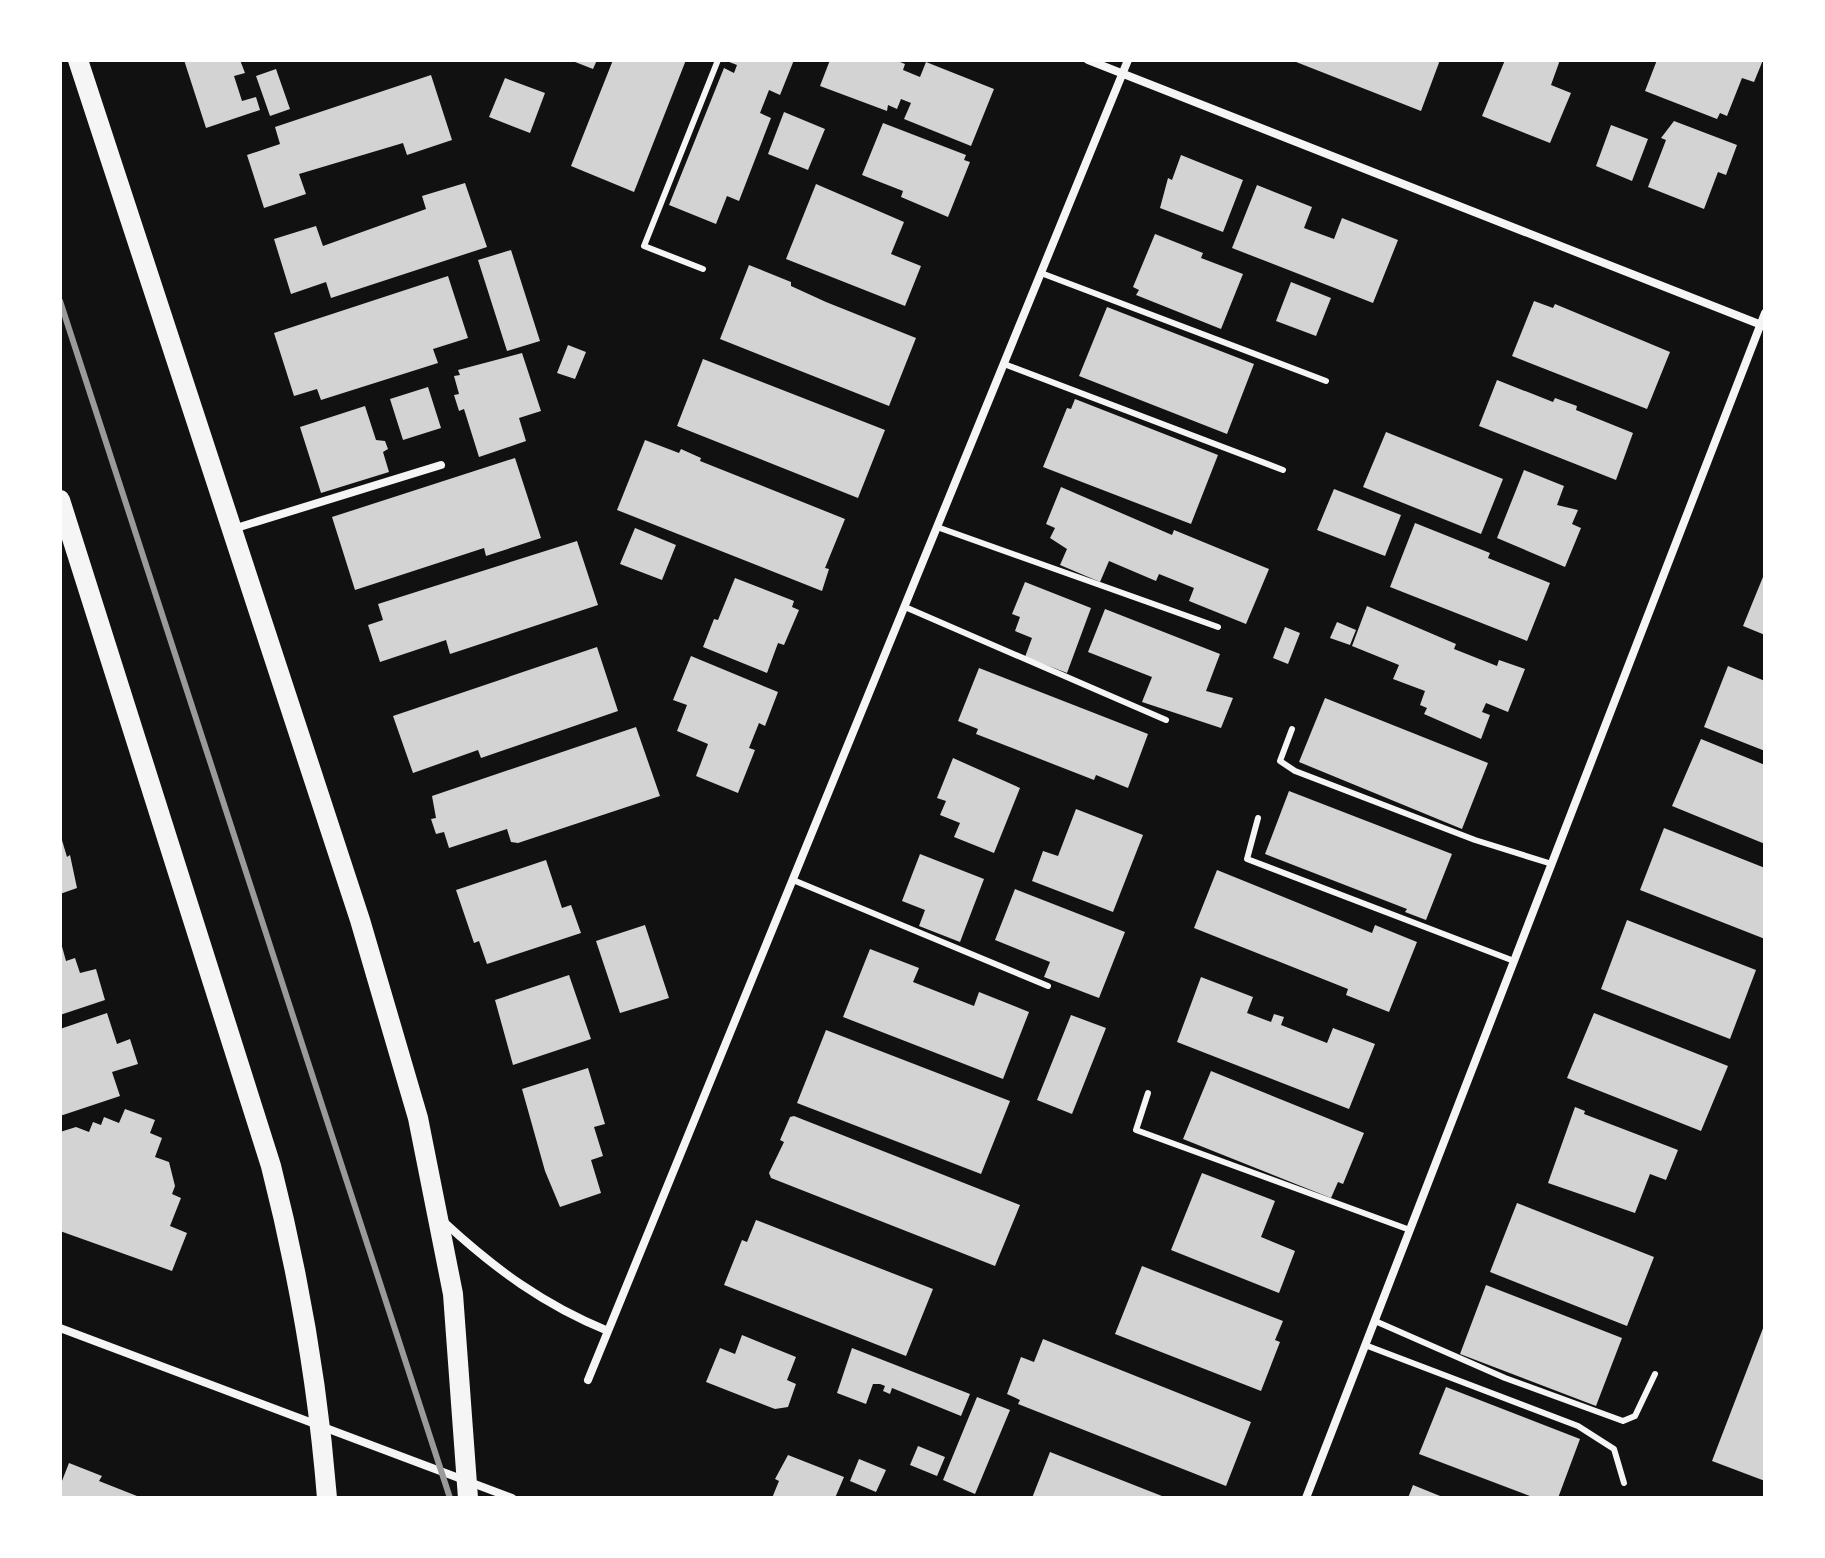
<svg xmlns="http://www.w3.org/2000/svg" width="1825" height="1558" font-family="Literata,serif">
	<style>
		.building { fill: #d3d3d3 }
		.lines { fill: none; stroke-linecap: round; stroke-linejoin: round }
		.service { stroke: #f5f5f5; stroke-width: 6 }
		.minor { stroke: #f5f5f5; stroke-width: 8 }
		.primary { stroke: #f5f5f5; stroke-width: 20 }
		.rail { stroke: #9a9a9a; stroke-width: 6 }
	</style>
	<rect width="100%" height="100%" fill="#111"/>
	<!-- building -->
	<path class="building" d="M184 60H240L245 73 234 76 242 101 256 97 260 110 206 128Z
		M570 60H597L593 69Z
		M613 60H686L634 192 571 166Z
		M724 60H794L780 95 769 90 760 113 771 118 739 201 727 196 716 224 669 205 724 68 734 73 737 65Z
		M830 60H895L905 64 903 70 920 77 926 62 994 89 971 146 904 119 911 103 901 99 897 109 888 105 887 111 820 86Z
		M1291 60H1440L1421 111Z
		M1505 60H1560L1551 85 1571 93 1550 143 1482 116Z
		M1657 60H1763L1754 82 1742 78 1727 116 1720 113 1717 119 1645 91Z
		M276 69 290 109 270 116 256 76Z
		M431 75 452 140 407 155 403 143 299 174 306 194 264 208 247 155 280 144 275 127Z
		M505 78 545 93 530 133 489 117Z
		M784 112 825 129 808 170 768 154Z
		M1674 121 1737 145 1726 175 1718 172 1704 209 1648 187 1666 140 1661 138Z
		M883 123 966 155 964 160 970 162 948 217 901 197 903 191 862 175Z
		M1611 125 1648 139 1632 181 1596 166Z
		M1181 155 1243 180 1223 232 1160 208 1168 178 1172 180Z
		M465 183 487 247 331 298 326 282 291 294 274 239 316 226 323 246 426 209 422 196Z
		M816 184 904 222 891 254 921 266 905 306 786 259Z
		M1257 185 1312 207 1304 228 1334 239 1342 218 1398 240 1373 303 1232 248Z
		M1155 234 1203 253 1201 258 1243 274 1221 329 1136 295 1139 290 1133 287Z
		M511 250 540 341 507 351 478 260Z
		M749 265 791 282V286L826 302 916 338 889 406 720 339Z
		M448 276 468 338 433 349 438 363 321 400 317 389 294 396 274 333Z
		M1291 282 1331 298 1316 336 1276 321Z
		M1534 301 1553 308 1555 304 1670 352 1647 409 1512 356Z
		M1107 307 1254 364 1227 434 1079 376Z
		M568 345 586 352 575 379 557 373Z
		M522 353 541 411 519 418 526 441 479 457 464 409 459 411 454 395 459 394 454 376 460 375 458 370Z
		M703 359 885 430 858 498 677 426Z
		M1497 380 1553 402 1555 398 1577 406 1576 410 1633 433 1616 480 1479 426Z
		M428 387 441 428 403 440 390 399Z
		M1075 399 1218 455 1191 524 1043 467 1067 408 1071 409Z
		M365 406 376 440 385 441 388 449 383 452 389 472 321 493 300 427Z
		M1386 432 1503 479 1481 534 1363 487Z
		M645 440 679 453 681 449 701 458 700 461 845 519 825 568 829 569 822 591 617 510Z
		M515 458 541 538 486 556 484 548 355 590 332 517Z
		M1524 470 1564 486 1557 505 1578 510 1572 524 1581 528 1565 567 1497 538Z
		M1061 487 1172 535 1174 530 1269 569 1246 624 1189 601 1194 588 1159 574 1156 581 1109 561 1100 582 1060 565 1067 549 1050 538 1055 528 1046 524Z
		M1334 489 1401 515 1385 556 1317 530Z
		M1415 523 1490 553 1488 558 1550 583 1527 641 1390 587Z
		M635 528 676 545 662 580 620 564Z
		M577 541 598 605 450 654 446 640 380 662 368 625 383 620 378 604Z
		M1765 572V635L1743 626Z
		M735 578 794 601 792 607 799 610 784 645 778 643 767 673 703 647 714 619 718 620Z
		M1025 582 1091 608 1067 673 1025 657 1032 638 1015 631 1020 617 1012 614Z
		M1367 606 1456 644 1454 649 1497 666 1499 660 1525 669 1508 712 1486 703 1482 712 1490 715 1481 739 1424 714 1427 708 1420 705 1425 691 1393 679 1399 665 1352 646Z
		M1105 609 1220 654 1206 691 1233 698 1221 728 1142 702 1152 677 1088 652Z
		M1337 622 1356 630 1350 645 1330 638Z
		M1285 627 1300 633 1288 664 1273 658Z
		M597 647 618 711 481 758 478 750 413 773 393 716Z
		M691 656 778 692 765 726 759 723 749 748 755 750 738 793 696 776 708 744 677 731 687 705 673 700Z
		M1728 666 1765 681V751L1704 727Z
		M979 668 1148 734 1128 788 1096 775 1094 780 976 734 978 729 958 721Z
		M1325 698 1488 763 1462 829 1299 762Z
		M636 727 660 796 518 843 511 842 507 829 449 848 444 832 436 834 431 819 436 818 432 796Z
		M1701 739 1765 765V844L1672 806Z
		M953 758 1020 788 994 853 954 837 960 823 940 815 946 801 937 798Z
		M1289 791 1452 854 1426 920 1405 912 1407 909 1265 854Z
		M1076 809 1143 835 1113 912 1032 881 1043 851 1058 856Z
		M1664 828 1765 868V939L1640 890Z
		M61 837 67 857 70 855 77 888 60 894Z
		M920 854 984 879 960 942 919 926 925 910 902 901Z
		M546 860 562 908 571 905 581 933 487 964 479 941 474 943 456 890Z
		M1217 870 1372 933 1375 925 1417 942 1389 1012 1346 995 1348 989 1194 928Z
		M1015 889 1125 932 1099 998 1044 977 1050 962 995 940Z
		M1627 920 1756 970 1730 1039 1601 989Z
		M645 925 669 998 620 1013 596 941Z
		M61 943 66 961 75 958 80 973 96 969 105 1000 60 1015Z
		M870 949 919 968 913 982 974 1006 979 992 1029 1012 1003 1079 843 1017Z
		M569 975 591 1039 513 1065 495 1000Z
		M1201 977 1253 997 1247 1013 1271 1022 1274 1014 1284 1017 1281 1025 1327 1043 1333 1028 1375 1044 1349 1109 1177 1042Z
		M107 1013 117 1044 130 1039 138 1064 112 1072 120 1096 60 1116V1029Z
		M1594 1013 1728 1066 1701 1131 1567 1078Z
		M1071 1015 1106 1028 1072 1114 1037 1100Z
		M826 1030 1010 1101 981 1174 797 1103Z
		M588 1068 605 1124 594 1127 603 1156 591 1160 601 1193 560 1207 545 1171 522 1089Z
		M1211 1071 1364 1133 1343 1184 1338 1182 1331 1198 1183 1139Z
		M1575 1107 1585 1111 1584 1114 1678 1150 1666 1180 1650 1174 1635 1213 1548 1183Z
		M125 1109 155 1120 150 1133 162 1138 155 1157 169 1162 175 1186 172 1194 181 1198 170 1226 187 1233 172 1271 60 1231V1132L76 1127 89 1132 93 1122 101 1125 104 1117 119 1123Z
		M794 1116 1020 1205 995 1266 771 1178 769 1173 784 1142 780 1140 790 1117Z
		M1202 1173 1275 1201 1261 1237 1295 1251 1279 1293 1171 1250Z
		M1517 1203 1654 1257 1627 1326 1490 1272Z
		M756 1220 933 1289 906 1356 724 1285 742 1240 747 1242Z
		M1142 1266 1283 1321 1275 1340 1280 1342 1261 1391 1115 1334Z
		M1486 1285 1622 1338 1596 1406 1460 1354Z
		M1765 1323V1481L1712 1461Z
		M742 1335 796 1357 787 1380 796 1384 788 1407 775 1409 706 1382 720 1348 735 1354Z
		M1043 1339 1251 1422 1226 1486 1018 1404 1020 1400 1007 1394 1021 1357 1034 1362Z
		M852 1348 970 1394 961 1416 892 1388 890 1394 883 1391 885 1386 880 1384H873L866 1404 837 1393Z
		M1446 1387 1580 1439 1558 1498H1535L1419 1454Z
		M977 1397 1010 1410 975 1494 943 1480Z
		M918 1446 945 1457 937 1476 910 1465Z
		M1050 1452 1167 1498H1032Z
		M788 1455 844 1477 835 1498H772L779 1481 775 1479Z
		M859 1459 886 1470 876 1492 850 1481Z
		M69 1463 102 1476 99 1481 142 1498H60V1486Z
		M1413 1485 1445 1498H1408Z"/>
	<g class="lines">
		<!-- service -->
		<path class="service" d="M703 269 644 246 718 60
			M1041 273 1326 381
			M1004 364 1283 470
			M937 527 1218 627
			M905 607 1166 720
			M1292 729 1280 761 1295 771 1475 840 1552 864
			M1258 818 1247 859 1514 961
			M793 880 1048 986
			M1148 1093 1136 1130 1410 1230
			M1375 1321 1505 1378 1623 1421 1635 1416 1655 1374
			M1365 1345 1578 1426 1614 1449 1624 1483"/>
		<!-- minor -->
		<path class="minor" d="M1088 60 1764 326
			M233 529 441 465
			M444 1222C495 1269 544 1305 608 1331
			M60 1328 512 1498
			M588 1380 1128 60
			M1306 1498 1765 313"/>
		<!-- primary -->
		<path class="primary" d="M78 60 360 920 418 1118 453 1294 468 1498
			M60 500 271 1166C299 1276 318 1385 327 1498"/>
		<!-- rail -->
		<path class="rail" d="M60 301 450 1498"/>
	</g>
	<!-- border -->
	<rect width="1825" height="1558" fill="none" stroke="#ffffff" stroke-width="124"/>
</svg>
